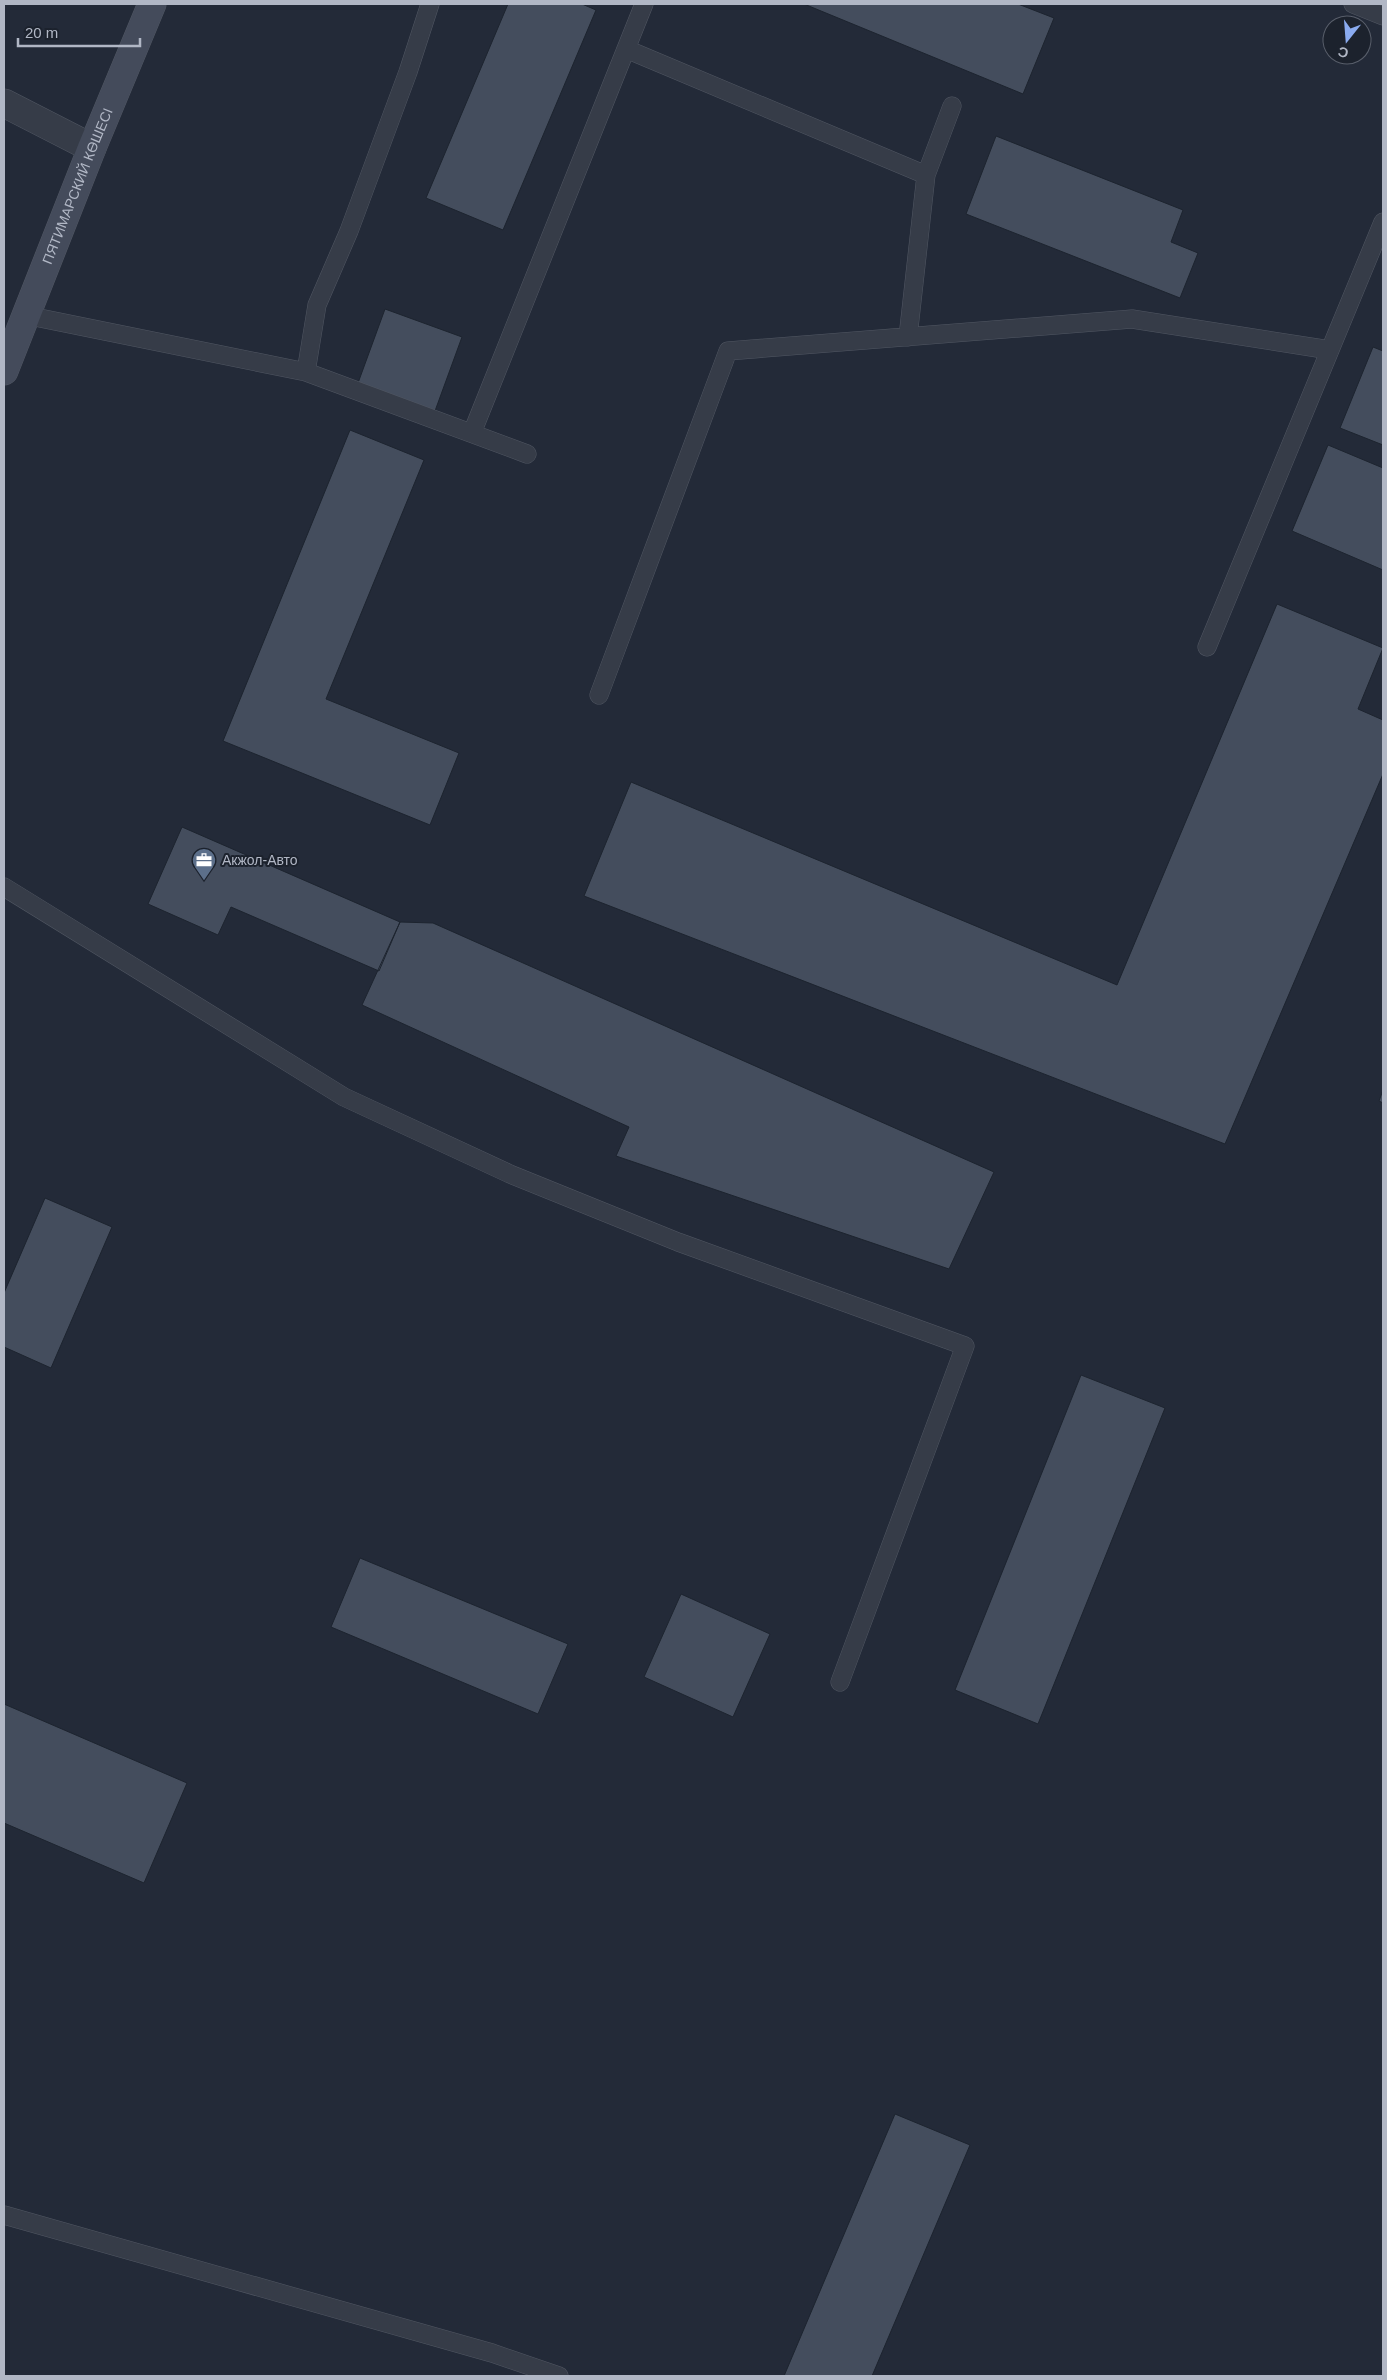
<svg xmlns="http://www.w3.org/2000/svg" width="1387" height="2380" font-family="Helvetica,sans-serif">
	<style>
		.building { fill: #444d5d; stroke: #1d242f }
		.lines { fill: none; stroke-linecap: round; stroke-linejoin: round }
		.service-casing { stroke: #515763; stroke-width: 19 }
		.tertiary-casing { stroke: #515763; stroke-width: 29 }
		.secondary-casing { stroke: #515763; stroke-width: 29 }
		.service { stroke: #363c48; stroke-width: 18 }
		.tertiary { stroke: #363c48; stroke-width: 28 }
		.secondary { stroke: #444b5b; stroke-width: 28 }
		.labels { text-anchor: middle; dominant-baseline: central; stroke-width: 4; stroke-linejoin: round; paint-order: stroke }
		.street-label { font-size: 14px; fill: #b1b7c5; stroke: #1c222d }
		.poi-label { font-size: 14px; fill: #b1b7c5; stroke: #1c222d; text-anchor: start }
	</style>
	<rect width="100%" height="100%" fill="#232a38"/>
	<!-- building -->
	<path class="building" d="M508 4H582L596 10 503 230 426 198Z
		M804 4H1018L1054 18 1023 94Z
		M996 136 1183 210 1171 242 1198 253 1180 298 966 214Z
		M385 309 462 337 435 411 358 383Z
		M1373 347 1383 351V445L1340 428Z
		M350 430 424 460 326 699 459 753 430 825 223 741Z
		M1328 445 1383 468V570L1292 531Z
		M1277 604 1383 648 1358 709 1383 720V774L1225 1144 584 896 631 782 1117 985Z
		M182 827 400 922 379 971 231 907 218 935 148 904Z
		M400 922 433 923 994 1172 949 1269 616 1156 629 1127 362 1005Z
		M1383 1090V1103L1379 1101Z
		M45 1198 112 1227 51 1368 4 1347V1293Z
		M1081 1375 1165 1408 1038 1724 955 1690Z
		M360 1558 568 1644 538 1714 331 1627Z
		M681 1594 770 1634 733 1717 644 1677Z
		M4 1704 187 1783 144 1883 4 1823Z
		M895 2114 970 2145 872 2376H784Z"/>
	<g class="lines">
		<!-- service casing -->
		<g class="service-casing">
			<path id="service" d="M1353 4 1383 16
				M626 49 926 175
				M25 315 306 372 527 454
				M908 337 926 175 952 106
				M306 372 317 305 349 231 408 72 430 4
				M472 433 644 4
				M1207 647 1383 222
				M599 695 728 351 1132 319 1330 350
				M4 887 344 1097 510 1174 678 1242 965 1346 840 1682
				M4 2215 492 2353 559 2376"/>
		</g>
		<!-- tertiary casing -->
		<g class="tertiary-casing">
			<path id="tertiary" d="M4 103 92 148"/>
		</g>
		<!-- secondary casing -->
		<g class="secondary-casing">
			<g id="secondary">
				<path id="s1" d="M4 371 92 148 152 4"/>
			</g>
		</g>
		<!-- service -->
		<use href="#service" class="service"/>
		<!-- tertiary -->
		<use href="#tertiary" class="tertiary"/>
		<!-- secondary -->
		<use href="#secondary" class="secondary"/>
	</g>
	<!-- icons -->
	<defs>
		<g id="office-pin" transform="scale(1.25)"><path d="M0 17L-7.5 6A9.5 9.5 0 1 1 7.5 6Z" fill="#5c6f8a" stroke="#1c222d"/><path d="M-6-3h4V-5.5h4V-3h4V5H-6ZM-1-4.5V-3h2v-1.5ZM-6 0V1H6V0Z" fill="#fff"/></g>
	</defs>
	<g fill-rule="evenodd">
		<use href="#office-pin" x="204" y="860"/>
	</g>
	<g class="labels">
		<!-- street labels -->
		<g class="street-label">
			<text stroke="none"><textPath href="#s1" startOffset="199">ПЯТИМАРСКИЙ КӨШЕСІ</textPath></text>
		</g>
		<!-- poi labels -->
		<g class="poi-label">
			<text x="222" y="860">Акжол-Авто</text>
		</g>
	</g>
	<!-- border -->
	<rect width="1387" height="2380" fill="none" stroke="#b1b7c5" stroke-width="10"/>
	<!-- north arrow -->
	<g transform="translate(1347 40) rotate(197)"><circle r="24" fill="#1c222d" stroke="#585e6a"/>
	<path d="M0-4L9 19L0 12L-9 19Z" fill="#8aabf0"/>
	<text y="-8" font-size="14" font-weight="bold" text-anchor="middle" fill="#b1b7c5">С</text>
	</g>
	<!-- scale -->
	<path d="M18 38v8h122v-8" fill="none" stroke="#b1b7c5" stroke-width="2.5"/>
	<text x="25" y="38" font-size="15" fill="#b1b7c5" stroke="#1c222d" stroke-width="4" paint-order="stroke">20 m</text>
</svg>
